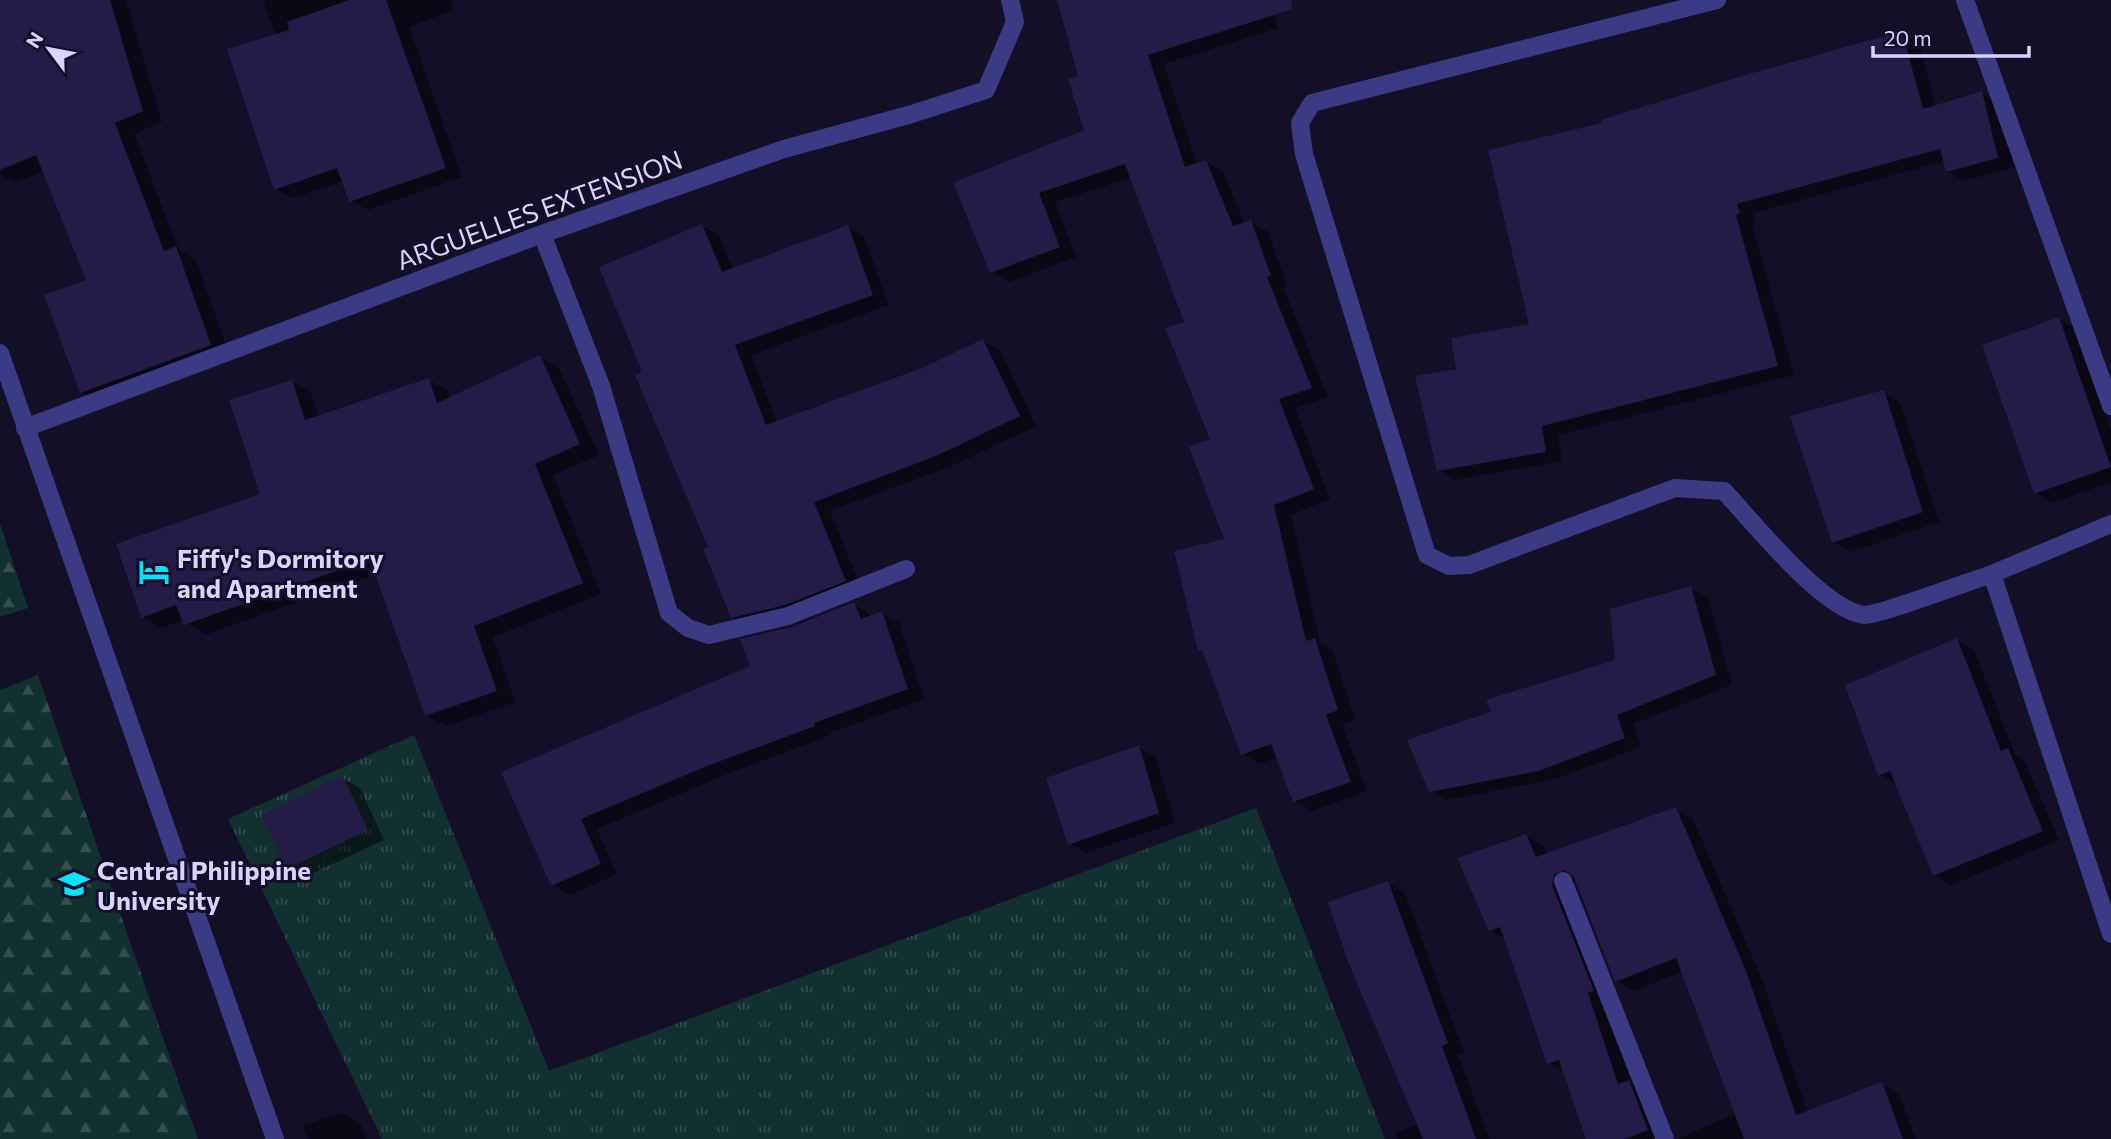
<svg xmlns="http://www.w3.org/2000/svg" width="2111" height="1139" font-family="Commissioner,sans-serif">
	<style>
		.grass { fill: url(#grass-tufts) }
		.forest { fill: url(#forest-firs) }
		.shadow { fill: #0007 }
		.building { fill: #241b47 }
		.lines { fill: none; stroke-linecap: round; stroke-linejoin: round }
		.street { stroke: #3d3a85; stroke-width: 18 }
		.labels { text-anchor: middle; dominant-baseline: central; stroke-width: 6; stroke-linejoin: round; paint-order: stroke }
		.street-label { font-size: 26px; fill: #d9d4ff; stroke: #130f26 }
		.poi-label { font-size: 26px; font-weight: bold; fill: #d9d4ff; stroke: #130f26; text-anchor: start }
	</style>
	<defs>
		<pattern id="grass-tufts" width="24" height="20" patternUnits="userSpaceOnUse" patternTransform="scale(1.75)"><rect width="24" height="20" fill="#12302f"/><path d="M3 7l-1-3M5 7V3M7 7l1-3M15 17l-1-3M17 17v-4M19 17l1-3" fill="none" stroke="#344d4e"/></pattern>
		<pattern id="forest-firs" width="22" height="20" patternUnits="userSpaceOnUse" patternTransform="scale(1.75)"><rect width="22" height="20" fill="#12302f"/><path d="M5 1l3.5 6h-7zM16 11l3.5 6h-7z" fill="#344d4e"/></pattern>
	</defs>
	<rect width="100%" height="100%" fill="#130f26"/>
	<!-- grass -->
	<path class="grass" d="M414 735 549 1071 1256 808 1385 1139H382L228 819Z"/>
	<!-- forest -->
	<path class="forest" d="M0 524 28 608 0 617Z
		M38 675 198 1139H0V690Z"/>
	<!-- shadow -->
	<path class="shadow" d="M0 0H126L162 122 134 134 179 250 196 260 230 356 102 404 82 392 88 281 45 171 15 183 0 174Z
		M263 0H451L454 10 409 27 462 177 368 210 351 201 344 181 292 198 275 189 276 36Z
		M1059 0H1269L1278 28 1164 64 1197 165 1206 162 1223 172 1245 224 1251 222 1268 232 1287 285 1283 287 1328 397 1295 408 1330 499 1291 515 1320 643 1332 649 1355 720 1342 725 1367 791 1312 811 1295 801 1278 757 1260 764 1243 754 1205 653 1199 650 1227 540 1212 440 1187 323 1132 177 1055 202 1076 257 1009 282 992 272 956 184 1087 131 1081 77Z
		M1902 33 1919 43 1936 107 1982 93 1999 103 2015 167 1964 181 1947 171 1945 161 1753 213 1756 223 1752 224 1794 375 1558 435 1562 461 1456 480 1439 470 1458 371 1531 325 1604 125Z
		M702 226 719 235 733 270 847 227 864 237 889 305 751 355 777 423 923 369 983 341 1000 350 1036 426 954 465 830 511 862 590 750 627 733 617 644 373Z
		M2059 319 2076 329 2111 430V482L2052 503 2035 493Z
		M540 357 559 368 599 455 553 475 601 594 493 637 515 702 446 726 426 715 377 574 205 635 184 620 162 628 142 617 262 495 292 382 311 393 319 417 429 380 448 391 451 399Z
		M1883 392 1900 402 1939 522 1851 552 1833 542Z
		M1691 588 1708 598 1732 685 1633 724 1641 747 1556 779 1447 800 1430 790 1493 714 1617 661Z
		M854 604 872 616 882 613 899 623 924 699 830 733 831 735 725 775 597 829 617 874 570 895 552 885 503 773 752 667 793 628Z
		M1957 640 1974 650 2015 754 2024 760 2059 840 1951 885 1934 875 1897 784 1880 775Z
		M1139 747 1156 757 1175 823 1086 853 1069 843Z
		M343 778 360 788 384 840 305 877 288 868Z
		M1676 809 1693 819 1763 982 1808 1113 1882 1084 1899 1094 1916 1139H1677L1737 1113 1683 971 1634 991 1617 981 1577 880 1570 884 1604 1003 1631 1083 1646 1091 1664 1139H1588L1565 1072 1549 1063 1506 939 1490 930 1526 836 1543 846 1547 855Z
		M1388 883 1405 893 1464 1053 1458 1055 1489 1139H1397L1395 1133 1418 1124Z
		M343 1113 360 1123 366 1139H308L303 1125Z"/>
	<!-- building -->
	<path class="building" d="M0 0H110L143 111 115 123 164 251 176 246 211 345 80 393 44 295 86 280 36 155 0 170Z
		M349 0H386L446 168 349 202 337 168 274 190 227 49 289 30 287 22Z
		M1057 0H1291L1292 9 1148 55 1185 167 1206 160 1233 226 1251 220 1271 276 1267 277 1312 388 1279 399 1314 489 1274 505 1306 641 1315 638 1338 710 1326 715 1351 782 1293 802 1271 744 1241 755 1202 650 1198 651 1174 551 1224 539 1189 447 1210 439 1165 328 1184 322 1125 164 1039 193 1060 247 990 273 953 183 1084 130 1068 79 1078 76Z
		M1902 31 1923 109 1982 91 1998 158 1946 172 1940 149 1737 204 1740 213 1736 215 1778 366 1542 426 1546 452 1437 471 1415 376 1456 369 1451 338 1529 324 1488 150 1602 123 1601 120 1742 76Z
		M702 224 722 272 848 225 873 295 735 345 766 425 922 368 983 339 1020 416 936 456 814 502 846 581 785 605 731 618 703 549 708 547 635 375 642 372 599 267Z
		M2059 317 2111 467 2034 494 1982 345Z
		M540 355 580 444 535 464 583 583 474 626 497 691 425 716 370 559 184 625 176 605 141 618 116 544 260 494 229 400 292 380 305 420 429 378 437 403Z
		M1884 390 1923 512 1832 543 1790 416Z
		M1691 586 1716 675 1617 715 1625 738 1539 771 1429 792 1407 740 1491 712 1486 700 1615 660 1610 609Z
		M854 602 861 619 882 611 908 689 814 723 815 726 707 766 581 819 601 864 551 886 501 772 750 666 740 639 792 627Z
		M1957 638 2001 751 2008 748 2043 831 1933 876 1890 771 1878 776 1845 685Z
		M1139 745 1159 813 1068 845 1046 778Z
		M343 776 368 830 287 869 261 815Z
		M1676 807 1746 971 1796 1115 1882 1082 1903 1139H1744L1676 958 1615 982 1574 877 1564 870 1554 875 1552 885 1594 991 1588 993 1618 1084 1629 1080 1648 1130 1625 1139H1586L1559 1060 1547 1064 1500 927 1489 931 1457 858 1526 834 1536 857Z
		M1388 881 1448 1043 1442 1046 1476 1139H1423L1349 964 1328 902Z"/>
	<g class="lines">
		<!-- street -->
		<path class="street" d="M1717 0 1312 103 1300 123 1304 154 1427 555 1449 566 1469 565 1675 488 1724 491C1754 523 1822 609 1864 615 1877 616 1973 580 1992 574L2111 934
			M1965 0 2111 406
			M542 234 601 386 669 613 688 628 709 635 788 616 906 569
			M0 353 275 1139
			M25 428 542 234 784 149 912 114 986 90 1015 22 1010 0
			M1992 574 2111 524
			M1563 881 1665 1139"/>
	</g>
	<!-- icons -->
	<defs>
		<g id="hotel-bare" transform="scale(2.415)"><path d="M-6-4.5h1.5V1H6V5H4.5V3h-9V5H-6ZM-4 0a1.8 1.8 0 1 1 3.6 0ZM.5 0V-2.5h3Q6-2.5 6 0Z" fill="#00e5ff" stroke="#130f26" stroke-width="2.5" paint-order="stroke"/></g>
		<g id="university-bare" transform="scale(2.415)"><path d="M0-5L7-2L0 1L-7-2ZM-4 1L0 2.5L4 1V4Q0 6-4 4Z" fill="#00e5ff" stroke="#130f26" stroke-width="2.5" paint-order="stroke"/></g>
	</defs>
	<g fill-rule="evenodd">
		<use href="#hotel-bare" x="154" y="572"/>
		<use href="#university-bare" x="74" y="884"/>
	</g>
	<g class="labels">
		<!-- street labels -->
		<g class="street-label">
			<text transform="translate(539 209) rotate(-20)">ARGUELLES EXTENSION</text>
		</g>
		<!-- poi labels -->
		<g class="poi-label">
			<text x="177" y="557">Fiffy's Dormitory<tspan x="177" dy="30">and Apartment</tspan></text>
			<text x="97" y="869">Central Philippine<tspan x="97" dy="30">University</tspan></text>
		</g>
	</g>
	<!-- north arrow -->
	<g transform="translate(49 49) rotate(302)" stroke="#130f26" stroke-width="5" paint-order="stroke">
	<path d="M0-5L12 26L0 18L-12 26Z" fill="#d9d4ff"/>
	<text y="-10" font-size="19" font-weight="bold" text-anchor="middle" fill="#d9d4ff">N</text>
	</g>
	<!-- scale -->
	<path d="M1873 46v10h156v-10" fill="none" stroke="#d9d4ff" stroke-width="3.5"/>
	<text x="1884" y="46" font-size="21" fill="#d9d4ff" stroke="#130f26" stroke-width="5" paint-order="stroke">20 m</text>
</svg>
